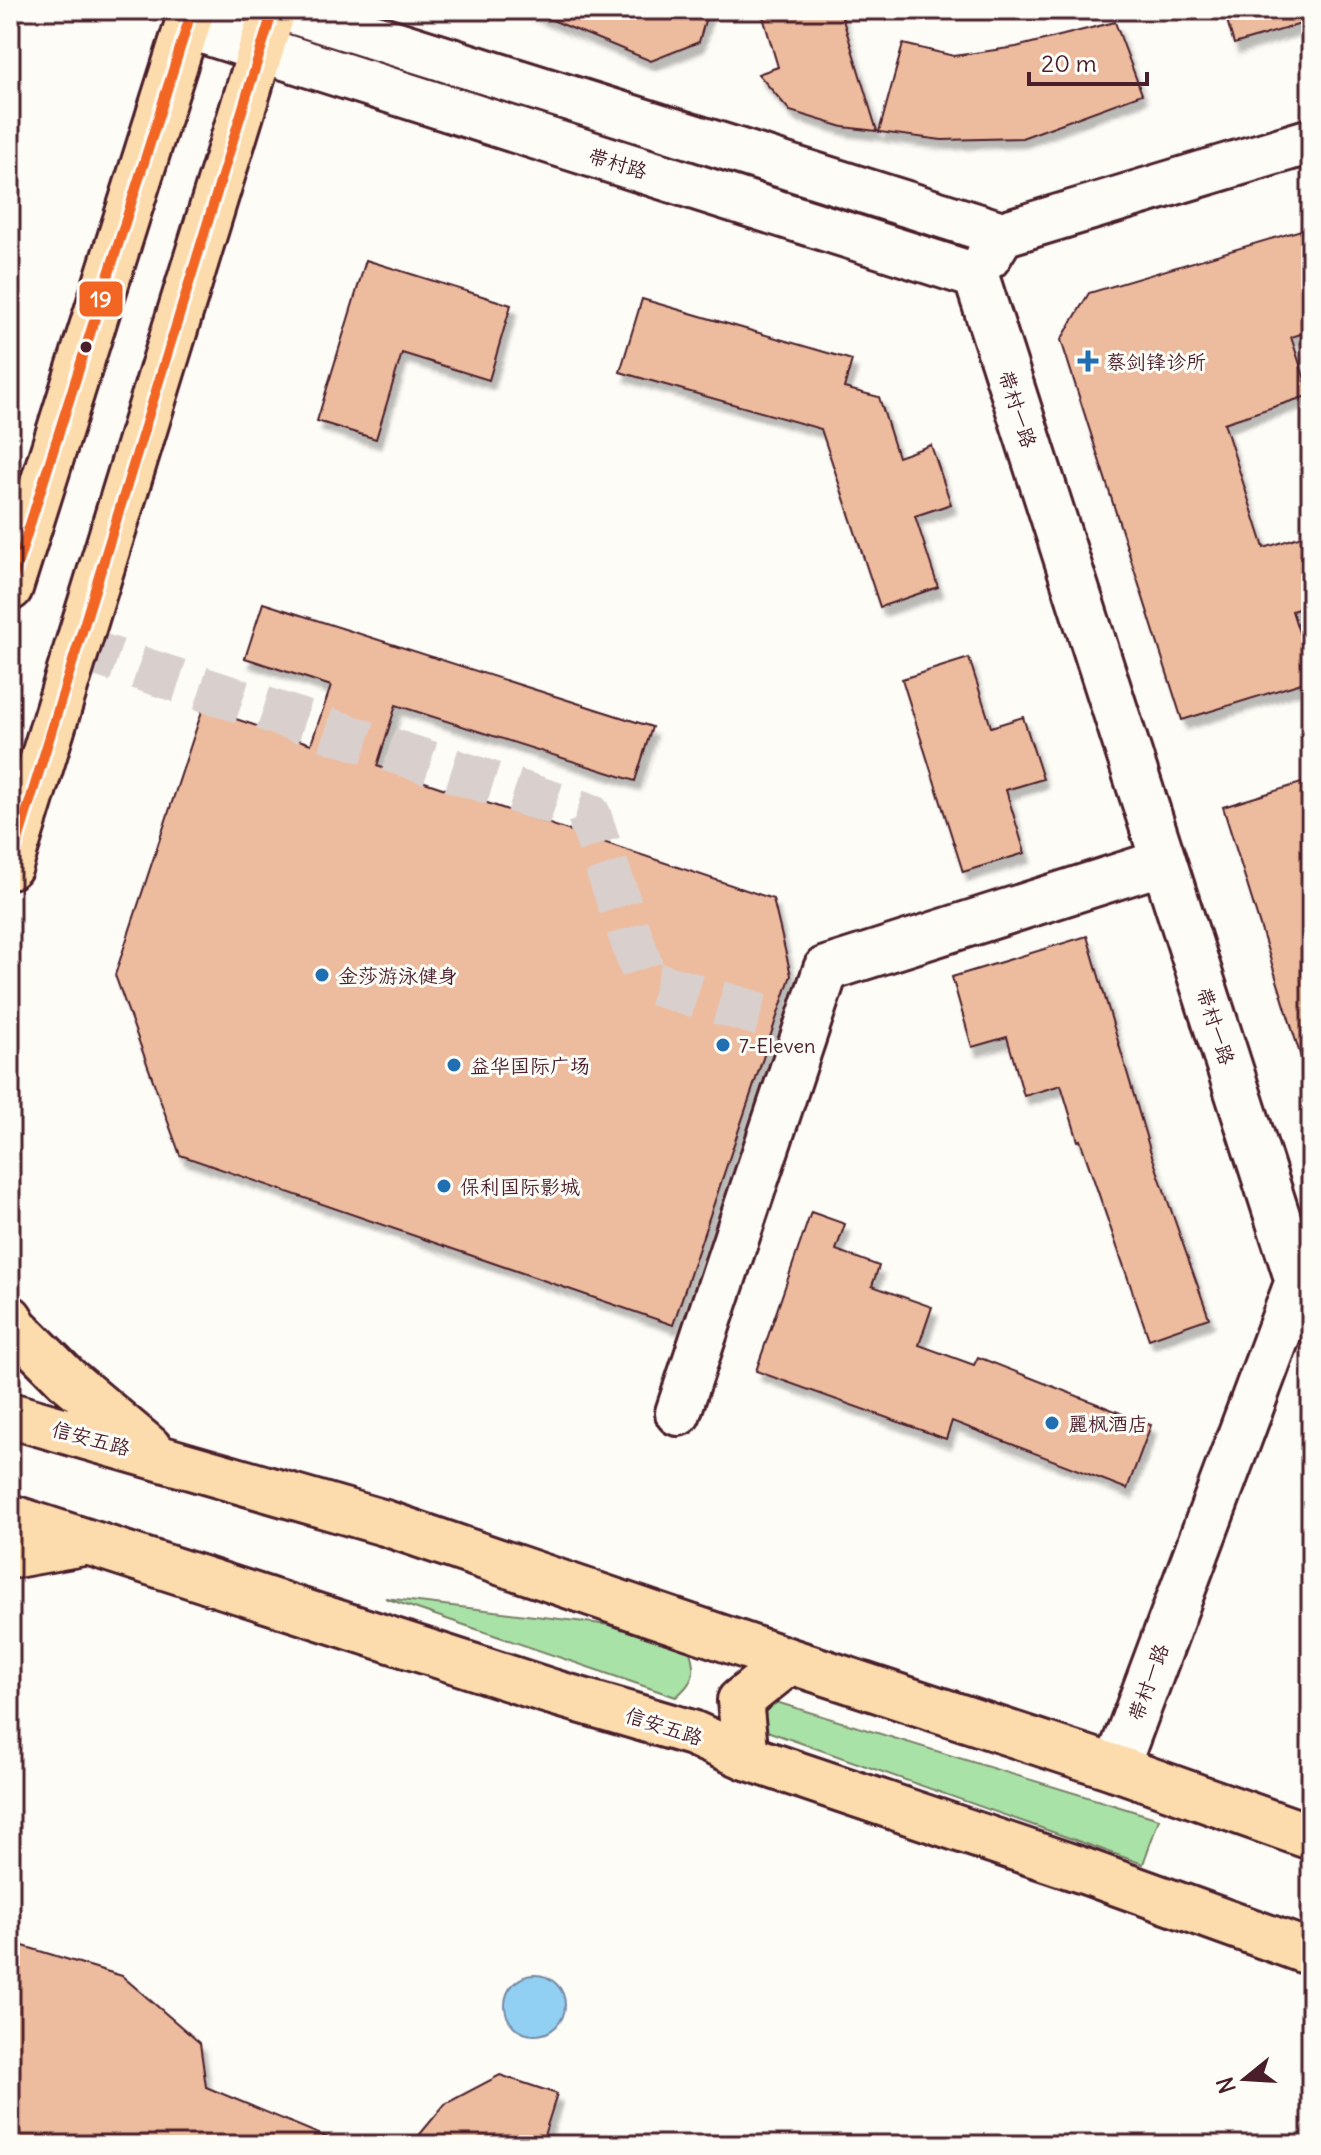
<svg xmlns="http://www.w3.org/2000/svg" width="1321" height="2155" font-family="Delius,'LXGW WenKai TC',sans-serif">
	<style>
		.green { fill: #a9e2a7; stroke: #7a8069; stroke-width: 2 }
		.water { fill: #92d0f3; stroke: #7589a3; stroke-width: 2 }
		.building { fill: #edbc9e; stroke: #4a1f2b; stroke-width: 2; filter: url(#shadow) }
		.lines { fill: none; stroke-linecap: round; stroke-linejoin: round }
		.minor-tunnel { stroke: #d9d0ce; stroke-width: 44; stroke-dasharray: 44 22; stroke-linecap: butt }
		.minor-casing { stroke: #4a1f2b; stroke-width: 50 }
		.major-casing { stroke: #4a1f2b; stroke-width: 50 }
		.minor { stroke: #fdfcf7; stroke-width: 44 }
		.major { stroke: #fcdcac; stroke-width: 44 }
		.bus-1-casing { stroke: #fdfcf7; stroke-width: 16 }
		.bus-1 { stroke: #f26522; stroke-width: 10 }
		.bus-dot { fill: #4a1f2b; stroke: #fdfcf7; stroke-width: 3 }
		.poi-dot { fill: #1f6fb2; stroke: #fdfcf7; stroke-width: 3 }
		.labels { text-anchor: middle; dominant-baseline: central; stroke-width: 6; stroke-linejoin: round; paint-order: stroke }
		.street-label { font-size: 20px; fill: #4a1f2b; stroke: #fdfcf7 }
		.poi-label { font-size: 20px; fill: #4a1f2b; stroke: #fdfcf7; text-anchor: start }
		.line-badge { stroke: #fdfcf7; stroke-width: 3 }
		.badge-label { font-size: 22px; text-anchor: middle; font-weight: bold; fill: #fff }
	</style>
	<defs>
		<filter id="shadow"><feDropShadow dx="5" dy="9" stdDeviation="2" flood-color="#0004"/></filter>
	</defs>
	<rect width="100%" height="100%" fill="#fdfcf7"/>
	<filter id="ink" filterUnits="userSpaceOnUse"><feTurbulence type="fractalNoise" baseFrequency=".0125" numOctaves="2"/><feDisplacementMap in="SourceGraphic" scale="16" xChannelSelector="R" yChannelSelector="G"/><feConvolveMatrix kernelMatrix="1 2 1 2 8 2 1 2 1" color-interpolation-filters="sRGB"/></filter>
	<g filter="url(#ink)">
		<!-- green -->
		<path class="green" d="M385 1598 610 1625 690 1652C697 1674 693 1682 676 1697Z
			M776 1702 1159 1819 1143 1864 764 1730 763 1707Z"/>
		<!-- water -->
		<path class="water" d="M505 2005a30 30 0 1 1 60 0a30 30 0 1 1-60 0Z"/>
		<!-- building -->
		<path class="building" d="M528 10H708L699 42 651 61Z
			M761 10H840L877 131 843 127 790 111 758 74 778 67Z
			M1224 10H1311V21L1234 44Z
			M1115 22 1142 94 1022 138 942 140 879 132 903 44 954 56 1016 47Z
			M1311 227V331L1291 337 1310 395 1224 423 1264 548 1311 533V605L1292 611 1311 669V680L1182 720 1061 340 1089 293Z
			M366 260 511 305 489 380 402 353 376 439 317 421Z
			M642 299 852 360 844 388 879 397 898 457 931 445 951 504 915 516 938 587 880 607 821 429 620 372Z
			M263 603 652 727 635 781 396 705 377 766 773 899 791 975 673 1325 180 1155 115 975 203 708 311 744 331 686 245 658Z
			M969 658 991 727 1023 717 1043 779 1006 790 1025 853 963 872 902 679Z
			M1311 780V1066L1304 1067 1223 807Z
			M1087 936 1150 1150 1209 1318 1149 1339 1080 1140 1078 1141 1061 1085 1024 1096 1007 1037 972 1047 952 977Z
			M811 1212 845 1224 836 1250 879 1266 872 1286 932 1307 919 1345 974 1365 978 1357 1151 1425 1127 1489 952 1421 946 1439 756 1371Z
			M10 1942 122 1976 200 2043 206 2087 345 2145H10Z
			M500 2075 557 2094 541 2145H411L445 2104Z"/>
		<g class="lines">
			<!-- minor-tunnel -->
			<path class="minor-tunnel" d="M75 647 589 815 646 981 806 1028"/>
			<!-- minor casing -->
			<g class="minor-casing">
				<path id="minor" d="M289 10 1002 234
					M187 26 976 276
					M988 257 1002 234 1311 141
					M976 276 1298 1281 1116 1768
					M678 1413 826 969 1163 862"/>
			</g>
			<!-- major casing -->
			<g class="major-casing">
				<path id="major" d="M10 588 192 10
					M10 866 273 10
					M10 1318 16 1328 66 1378 149 1448
					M10 1415 385 1523 790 1661 1116 1768 1311 1837
					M10 1517 552 1692 692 1733 746 1757 1087 1872 1311 1953
					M10 1556 83 1543
					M746 1757 740 1701 790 1661"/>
			</g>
			<!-- minor -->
			<use href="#minor" class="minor"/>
			<!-- major -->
			<use href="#major" class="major"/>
			<!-- bus-1 casing -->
			<g class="bus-1-casing">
				<path id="bus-1" d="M10 588 192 10
					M10 866 273 10"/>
			</g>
			<!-- bus-1 -->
			<use href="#bus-1" class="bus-1"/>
		</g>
	</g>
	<!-- markers -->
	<circle class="bus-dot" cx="86" cy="347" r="7"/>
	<g class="poi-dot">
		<path d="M1084 349h8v8h8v8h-8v8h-8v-8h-8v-8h8z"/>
		<circle cx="322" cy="975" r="8"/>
		<circle cx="723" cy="1045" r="8"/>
		<circle cx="454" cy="1065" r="8"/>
		<circle cx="444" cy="1186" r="8"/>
		<circle cx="1052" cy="1423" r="8"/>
	</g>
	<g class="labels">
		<!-- street labels -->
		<g class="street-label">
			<text transform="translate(618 163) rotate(17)">带村路</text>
			<text transform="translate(1018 409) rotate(72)">带村一路</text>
			<text transform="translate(1216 1026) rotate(72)">带村一路</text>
			<text transform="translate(91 1438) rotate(15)">信安五路</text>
			<text transform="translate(1148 1682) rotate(-70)">带村一路</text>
			<text transform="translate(664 1726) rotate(18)">信安五路</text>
		</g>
		<!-- poi labels -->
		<g class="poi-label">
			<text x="1106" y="361">蔡剑锋诊所</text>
			<text x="338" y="975">金莎游泳健身</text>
			<text x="739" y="1045">7-Eleven</text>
			<text x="470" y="1065">益华国际广场</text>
			<text x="460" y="1186">保利国际影城</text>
			<text x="1068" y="1423">麗枫酒店</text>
		</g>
	</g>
	<rect class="line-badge" x="78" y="280" width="46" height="38" rx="8" fill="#f26522"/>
	<g class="badge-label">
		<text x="101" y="307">19</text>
	</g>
	<!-- margin -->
	<rect width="1321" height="2155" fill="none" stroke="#fdfcf7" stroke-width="40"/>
	<rect x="20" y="20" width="1281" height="2115" fill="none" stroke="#4a1f2b" stroke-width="3" filter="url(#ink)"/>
	<!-- north arrow -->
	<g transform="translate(1245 2079) rotate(252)" stroke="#fdfcf7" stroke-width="6" paint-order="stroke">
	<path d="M0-6L14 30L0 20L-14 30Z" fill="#4a1f2b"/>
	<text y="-12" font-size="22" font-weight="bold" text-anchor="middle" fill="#4a1f2b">N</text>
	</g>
	<!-- scale -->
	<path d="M1029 72v12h118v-12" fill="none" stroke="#4a1f2b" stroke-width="4"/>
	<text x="1041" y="72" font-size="24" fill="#4a1f2b" stroke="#fdfcf7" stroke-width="6" paint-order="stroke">20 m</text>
</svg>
